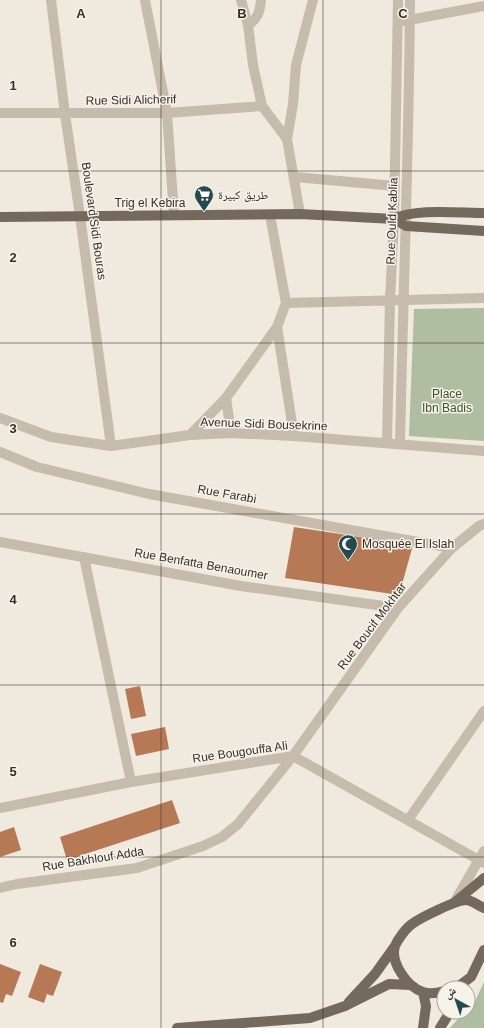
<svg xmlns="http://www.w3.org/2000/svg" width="484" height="1028" font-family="Arial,'Noto Naskh Arabic',sans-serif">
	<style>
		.green { fill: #afbda0 }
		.building { fill: #b77955 }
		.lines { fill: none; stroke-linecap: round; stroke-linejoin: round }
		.minor { stroke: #c6bbac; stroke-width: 10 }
		.major { stroke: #75685d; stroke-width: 10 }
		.grid { fill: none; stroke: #352f2a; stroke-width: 1; stroke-opacity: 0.55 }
		.labels { text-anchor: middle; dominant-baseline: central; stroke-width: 3; stroke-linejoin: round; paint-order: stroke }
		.street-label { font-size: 12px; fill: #352f2a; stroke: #f7f3ea }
		.poi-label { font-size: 12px; fill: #352f2a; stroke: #f7f3ea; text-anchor: start }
		.park-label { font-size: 12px; fill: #415030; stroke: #f7f3ea }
		.grid-label { font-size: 13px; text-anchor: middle; font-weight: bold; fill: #352f2a; stroke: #f7f3ea; stroke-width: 3; stroke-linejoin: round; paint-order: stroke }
	</style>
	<rect width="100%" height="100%" fill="#efe9de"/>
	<!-- green -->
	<path class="green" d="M484 308V441L409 436 414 309Z
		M484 982V1028H450L464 1012H468V1008L476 999Z"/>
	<!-- building -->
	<path class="building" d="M294 527 413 545 399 595 285 578Z
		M140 686 146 716 131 719 125 689Z
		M165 727 169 749 136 756 131 734Z
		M172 800 180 823 67 860 60 837Z
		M14 827 21 850 0 857V832Z
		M0 964 21 972 12 996 6 994 3 1003 0 1002Z
		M40 964 62 972 53 996 47 994 44 1003 28 997Z"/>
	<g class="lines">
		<!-- minor -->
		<path class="minor" d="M51 0 65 114 80 216 111 446
			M145 0 167 113 174 215
			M241 0 248 25 253 65 262 106 287 139 300 214
			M404 21 484 6
			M248 25C258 19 260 11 261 0
			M0 113H167L262 106
			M287 139 293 104 296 65 313 0
			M295 177 395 186
			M286 303 484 298
			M277 327 294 436
			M226 398 231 433
			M0 418 51 437 111 446 190 435 231 433 294 436 484 451
			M190 435 226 398 277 327 286 303 270 215
			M387 443 390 300 394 219 398 0
			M400 444C403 296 409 148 410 0
			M0 452 37 467 149 494 452 548
			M0 542 241 586 398 608
			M84 557 131 782
			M0 808 131 782 293 756 484 863
			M408 820 484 711
			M0 888 17 884 137 868 203 846 222 837 238 824 293 756 398 608 452 548 479 526 484 524
			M455 901 484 851"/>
		<!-- major -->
		<path class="major" d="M0 217 300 214 394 219 406 226 484 231
			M394 219C414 208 460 213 484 213
			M455 902 484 878
			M456 988 471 977 484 950
			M444 991C438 993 429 994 423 992 407 987 390 962 395 946 398 939 406 928 412 924 420 918 458 899 467 900 473 901 479 906 484 908
			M349 1002 375 974 395 946
			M177 1028 310 1018 345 1006 389 984 410 985
			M423 1028 426 1006 423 992
			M440 1028 450 1012"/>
	</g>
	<!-- grid -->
	<path class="grid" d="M161 0V1028M323 0V1028M0 171H484M0 343H484M0 514H484M0 685H484M0 857H484"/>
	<!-- icons -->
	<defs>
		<g id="supermarket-pin" transform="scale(1)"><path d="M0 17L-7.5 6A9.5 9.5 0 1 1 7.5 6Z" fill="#244951" stroke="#f7f3ea"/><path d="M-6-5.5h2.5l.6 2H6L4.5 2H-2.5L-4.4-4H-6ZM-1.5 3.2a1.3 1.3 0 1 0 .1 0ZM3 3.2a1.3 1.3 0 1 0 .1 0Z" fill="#fff"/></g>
		<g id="mosque-pin" transform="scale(1)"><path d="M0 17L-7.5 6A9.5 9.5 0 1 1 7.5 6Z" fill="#244951" stroke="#f7f3ea"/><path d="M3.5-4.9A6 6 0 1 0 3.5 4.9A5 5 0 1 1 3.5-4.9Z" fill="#fff"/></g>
	</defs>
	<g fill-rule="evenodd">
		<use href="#supermarket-pin" x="204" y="195"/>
		<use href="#mosque-pin" x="348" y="544"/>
	</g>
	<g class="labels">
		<!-- street labels -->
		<g class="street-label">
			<text transform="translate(131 100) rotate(-1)">Rue Sidi Alicherif</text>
			<text x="150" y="203">Trig el Kebira</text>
			<text transform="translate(94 221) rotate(82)">Boulevard Sidi Bouras</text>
			<text transform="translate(392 221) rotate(-88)">Rue Ould Kablia</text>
			<text transform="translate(264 424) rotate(2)">Avenue Sidi Bousekrine</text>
			<text transform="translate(227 494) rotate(10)">Rue Farabi</text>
			<text transform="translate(201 564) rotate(10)">Rue Benfatta Benaoumer</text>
			<text transform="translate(372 626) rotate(-53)">Rue Boucif Mokhtar</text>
			<text transform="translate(240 752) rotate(-8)">Rue Bougouffa Ali</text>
			<text transform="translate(93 859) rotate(-9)">Rue Bakhlouf Adda</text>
		</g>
		<!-- poi labels -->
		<g class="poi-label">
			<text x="218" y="195">طريق كبيرة</text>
			<text x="362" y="544">Mosquée El Islah</text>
		</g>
		<!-- park labels -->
		<g class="park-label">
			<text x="447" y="394">Place<tspan x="447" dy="14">Ibn Badis</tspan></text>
		</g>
	</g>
	<g class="grid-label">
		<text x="81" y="18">A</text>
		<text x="242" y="18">B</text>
		<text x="403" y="18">C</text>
		<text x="13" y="90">1</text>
		<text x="13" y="262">2</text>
		<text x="13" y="433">3</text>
		<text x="13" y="604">4</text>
		<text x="13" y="776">5</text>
		<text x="13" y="947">6</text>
	</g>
	<!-- north arrow -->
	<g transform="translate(456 1000) rotate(320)"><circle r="19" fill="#f7f3ea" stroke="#a9a59d"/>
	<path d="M0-3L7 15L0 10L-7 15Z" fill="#244951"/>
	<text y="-6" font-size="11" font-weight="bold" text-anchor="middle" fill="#352f2a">ش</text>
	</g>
</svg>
